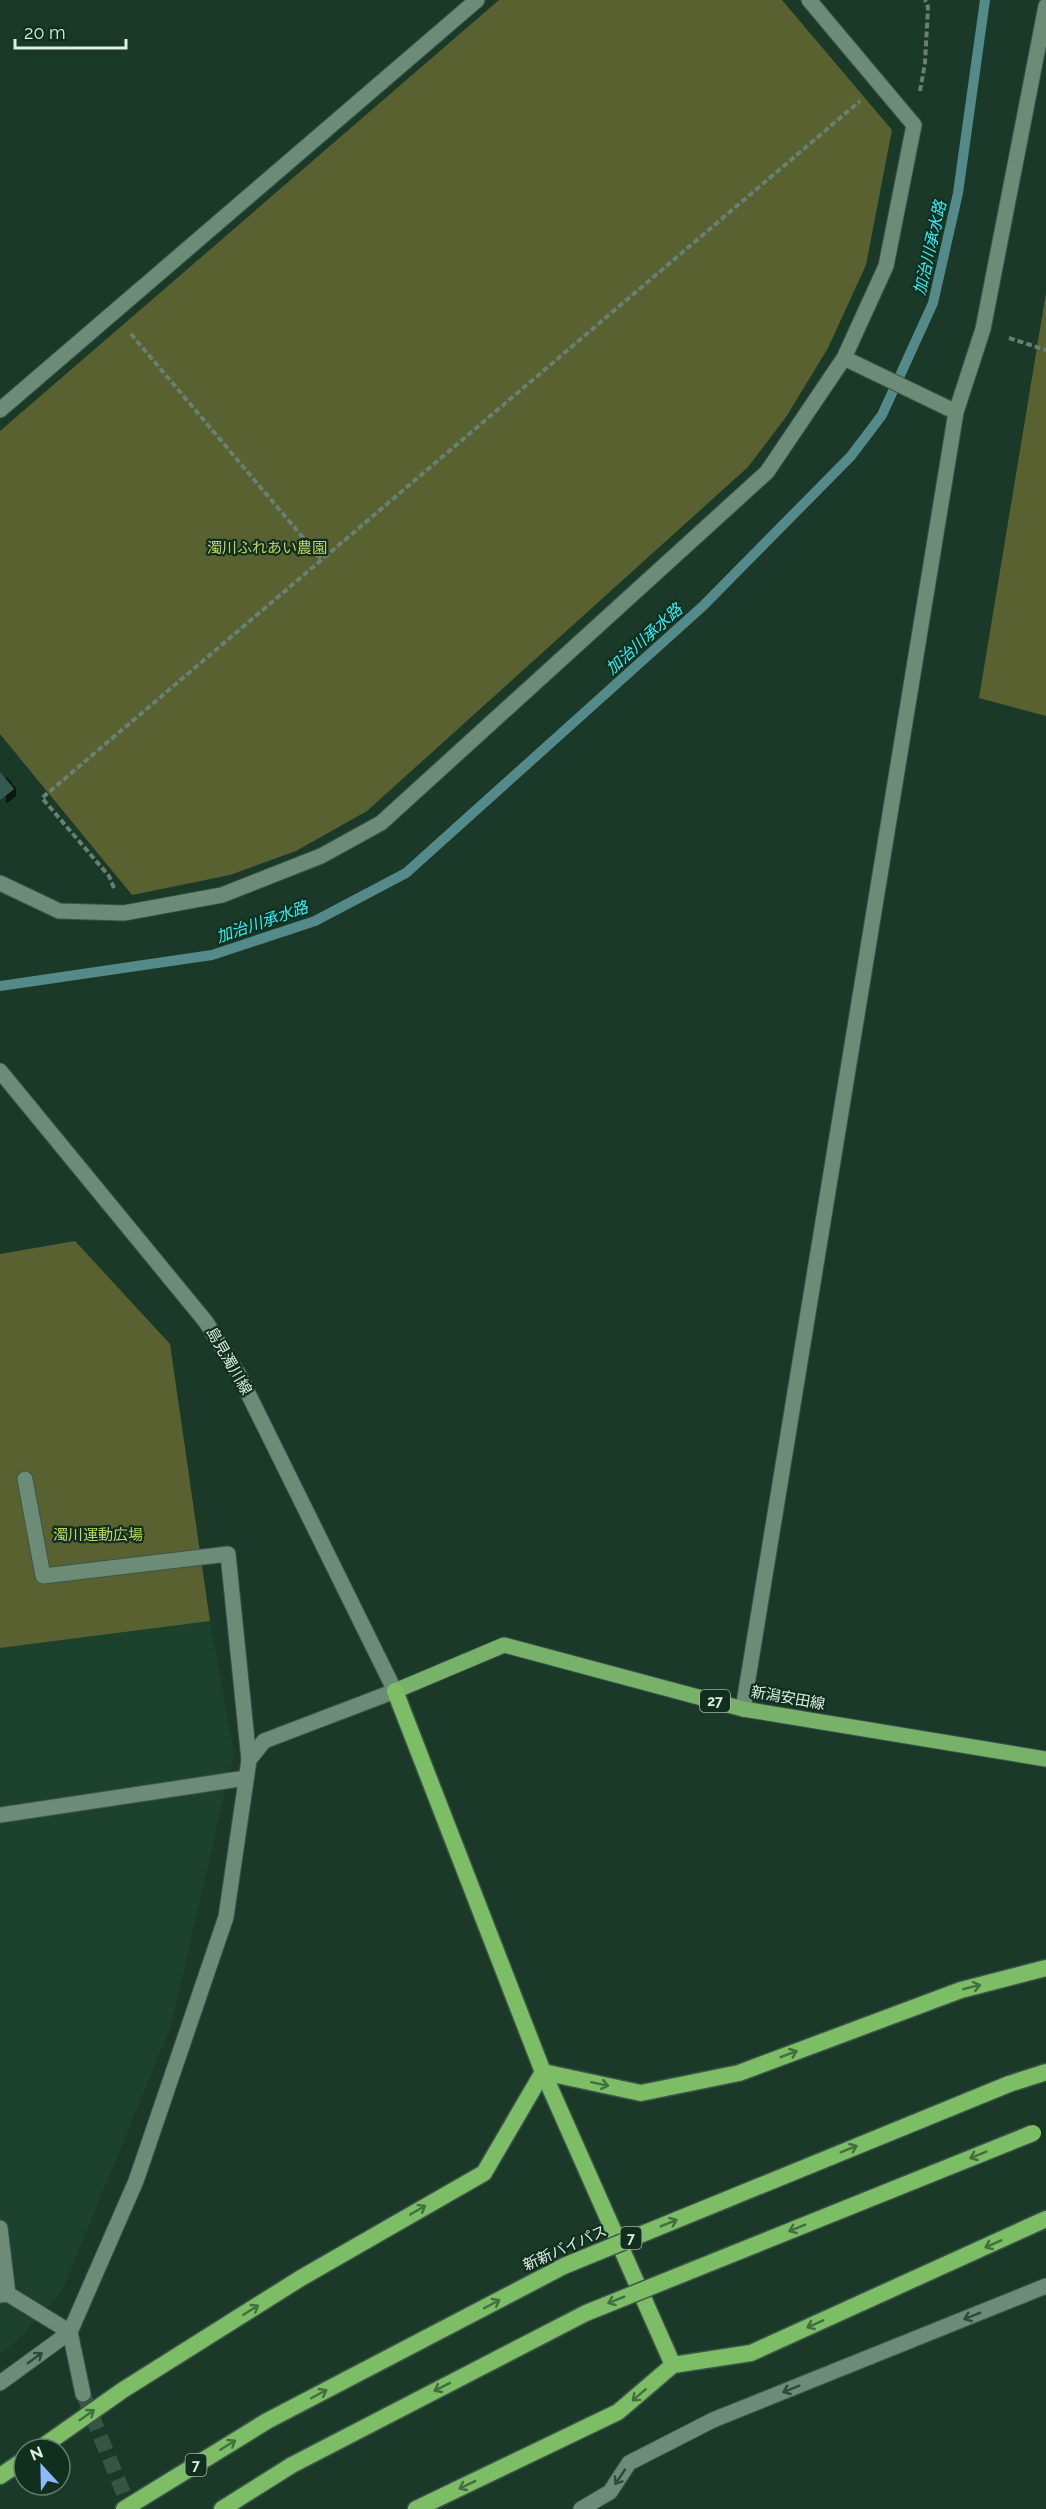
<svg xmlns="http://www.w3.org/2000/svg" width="1046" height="2509" font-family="Raleway,'Noto Sans JP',sans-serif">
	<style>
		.built { fill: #1c422d }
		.green { fill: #5a6131 }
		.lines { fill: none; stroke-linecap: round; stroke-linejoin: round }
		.stream { stroke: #548a89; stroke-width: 10 }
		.building { fill: #335a52; filter: url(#shadow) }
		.tertiary-tunnel { stroke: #385444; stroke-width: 15; stroke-dasharray: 15 8; stroke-linecap: butt }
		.service-casing { stroke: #3b5648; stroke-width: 17 }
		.minor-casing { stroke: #3b5648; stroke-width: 17 }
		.tertiary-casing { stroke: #3b5648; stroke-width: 17 }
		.secondary-casing { stroke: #3b5648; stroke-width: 17 }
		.primary-casing { stroke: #3b5648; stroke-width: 17 }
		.trunk-casing { stroke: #3b5648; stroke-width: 19 }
		.path { stroke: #678071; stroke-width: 4; stroke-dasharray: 6 3; stroke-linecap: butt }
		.service { stroke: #6c8c78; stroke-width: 15 }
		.minor { stroke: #6c8c78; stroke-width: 15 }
		.tertiary { stroke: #6c8c78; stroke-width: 15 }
		.secondary { stroke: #6c8c78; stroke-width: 15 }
		.primary { stroke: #78b16a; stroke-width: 15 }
		.trunk { stroke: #7cbd66; stroke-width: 16 }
		.trunk-bridge-casing { stroke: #3b5648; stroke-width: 19; stroke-linecap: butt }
		.trunk-bridge { stroke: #7cbd66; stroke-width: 16 }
		.oneway { stroke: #416f3f }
		.oneway2 { stroke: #2c4b3a }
		.labels { text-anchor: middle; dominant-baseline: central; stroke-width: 4.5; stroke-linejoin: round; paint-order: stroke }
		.shield { fill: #112f1f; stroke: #a0b5a8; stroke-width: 1.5 }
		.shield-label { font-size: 14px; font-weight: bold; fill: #ddeee3 }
		.park-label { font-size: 15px; fill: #c3d462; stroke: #112f1f }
		.street-label { font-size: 15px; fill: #ddeee3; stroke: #112f1f }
		.water-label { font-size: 16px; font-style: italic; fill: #32f0f7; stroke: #112f1f }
	</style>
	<defs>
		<filter id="shadow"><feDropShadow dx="6" dy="4" stdDeviation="0" flood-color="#0009"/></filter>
	</defs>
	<rect width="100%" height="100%" fill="#1b3928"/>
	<!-- built -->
	<path class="built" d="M210 1621 234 1753 171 2026 62 2291 14 2344 0 2353V1648Z"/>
	<!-- green -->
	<path class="green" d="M499 0H782L892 130 866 265 828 348 786 417 748 467 367 811 296 851 230 875 132 895 0 734V431Z
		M1046 293V716L979 698Z
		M75 1241 170 1344 210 1621 0 1648V1254Z"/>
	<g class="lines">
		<!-- stream -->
		<path class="stream" d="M0 986 212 955 315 921 406 873 703 606 851 456 882 415 933 303 958 193 985 0"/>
	</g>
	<!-- building -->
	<path class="building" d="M0 772 14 789 0 800Z"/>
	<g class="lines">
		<!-- tertiary-tunnel -->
		<path class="tertiary-tunnel" d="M83 2394 130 2509"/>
		<!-- service casing -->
		<g class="service-casing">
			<path id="service" d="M0 1815 246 1778
				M0 2228 8 2294"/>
		</g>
		<!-- minor casing -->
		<g class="minor-casing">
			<path id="minor" d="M844 358 956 412
				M0 410 477 0
				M0 883 59 911 124 913 222 895 321 856 381 823 767 472 844 358 886 266 914 125 809 0
				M25 1479 43 1576 228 1554 249 1760
				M743 1709 956 412 983 329 1046 6
				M0 2295 8 2294 70 2332 0 2383
				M581 2509 610 2492 629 2463 713 2420 1046 2286"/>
		</g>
		<!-- tertiary casing -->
		<g class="tertiary-casing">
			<path id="tertiary" d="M83 2394 70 2332 136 2181 226 1917 249 1760 264 1741 395 1691"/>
		</g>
		<!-- secondary casing -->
		<g class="secondary-casing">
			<path id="secondary" d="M0 1071 206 1322 239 1375 395 1691"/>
		</g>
		<!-- primary casing -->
		<g class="primary-casing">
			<path id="primary" d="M395 1691 504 1645 743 1709 1046 1759"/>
		</g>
		<!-- trunk casing -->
		<g class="trunk-casing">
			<path id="trunk" d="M395 1691 543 2072 673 2365
				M1009 2084 1046 2072
				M39 2449 123 2390 301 2278 484 2173 543 2072 641 2093 739 2073 961 1990 1046 1968
				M0 2476 24 2460
				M124 2509 267 2421
				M222 2509 292 2465
				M416 2509 618 2412 673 2365 751 2353 1046 2219"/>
		</g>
		<!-- path -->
		<path class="path" d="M920 91 925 63 928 7 925 0
			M131 334 322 560
			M1009 338 1046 350
			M114 888 109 876 42 798 860 101"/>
		<!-- service -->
		<use href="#service" class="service"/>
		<!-- minor -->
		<use href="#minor" class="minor"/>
		<!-- tertiary -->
		<use href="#tertiary" class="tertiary"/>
		<!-- secondary -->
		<use href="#secondary" class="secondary"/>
		<!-- primary -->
		<use href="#primary" class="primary"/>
		<!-- trunk -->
		<use href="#trunk" class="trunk"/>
		<!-- trunk-bridge casing -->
		<g class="trunk-bridge-casing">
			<path id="trunk-bridge" d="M267 2421 564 2266 1009 2084
				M292 2465 586 2313 1033 2133"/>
		</g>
		<!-- trunk-bridge -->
		<use href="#trunk-bridge" class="trunk-bridge"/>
	</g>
	<!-- one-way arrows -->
	<defs><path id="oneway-shaft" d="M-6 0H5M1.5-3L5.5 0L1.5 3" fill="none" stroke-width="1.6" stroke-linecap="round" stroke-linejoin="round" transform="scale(1.5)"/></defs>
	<g class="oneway">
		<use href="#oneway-shaft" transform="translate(972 1987) rotate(-14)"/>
		<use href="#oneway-shaft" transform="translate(789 2054) rotate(-21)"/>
		<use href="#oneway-shaft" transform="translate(600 2084) rotate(12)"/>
		<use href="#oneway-shaft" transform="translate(849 2149) rotate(-22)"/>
		<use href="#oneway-shaft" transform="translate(978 2155) rotate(158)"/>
		<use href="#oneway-shaft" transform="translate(418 2210) rotate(-30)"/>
		<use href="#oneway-shaft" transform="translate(669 2223) rotate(-22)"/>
		<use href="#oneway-shaft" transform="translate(797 2228) rotate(158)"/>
		<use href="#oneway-shaft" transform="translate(993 2244) rotate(156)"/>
		<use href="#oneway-shaft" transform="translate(616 2300) rotate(158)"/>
		<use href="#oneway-shaft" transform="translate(492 2304) rotate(-28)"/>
		<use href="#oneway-shaft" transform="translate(251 2310) rotate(-32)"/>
		<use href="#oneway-shaft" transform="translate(815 2324) rotate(156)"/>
		<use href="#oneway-shaft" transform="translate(442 2387) rotate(153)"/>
		<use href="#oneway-shaft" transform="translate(319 2394) rotate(-28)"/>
		<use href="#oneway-shaft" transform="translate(639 2395) rotate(139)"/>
		<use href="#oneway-shaft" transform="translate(87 2415) rotate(-35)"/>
		<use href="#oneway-shaft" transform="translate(228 2445) rotate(-32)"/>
		<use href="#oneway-shaft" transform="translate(467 2485) rotate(154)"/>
	</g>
	<g class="oneway2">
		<use href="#oneway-shaft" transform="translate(972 2316) rotate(158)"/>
		<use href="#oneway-shaft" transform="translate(35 2358) rotate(-36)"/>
		<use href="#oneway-shaft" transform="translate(791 2389) rotate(158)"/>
		<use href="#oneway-shaft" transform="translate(620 2477) rotate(124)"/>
	</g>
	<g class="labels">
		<!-- shield labels -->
		<g class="shield">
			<rect x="700" y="1690" width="30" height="22" rx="4.5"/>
			<rect x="620.5" y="2227" width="21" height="22" rx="4.5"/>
			<rect x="185.5" y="2454" width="21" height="22" rx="4.5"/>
		</g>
		<g class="shield-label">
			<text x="715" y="1701">27</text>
			<text x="631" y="2238">7</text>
			<text x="196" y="2465">7</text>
		</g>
		<!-- park labels -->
		<g class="park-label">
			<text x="267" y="548">濁川ふれあい農園</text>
			<text x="98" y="1535">濁川運動広場</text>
		</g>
		<!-- street labels -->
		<g class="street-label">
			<text transform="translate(229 1361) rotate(60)">島見濁川線</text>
			<text transform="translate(788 1698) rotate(10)">新潟安田線</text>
			<text transform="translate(565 2248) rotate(-24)">新新バイパス</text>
		</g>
		<!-- water labels -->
		<g class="water-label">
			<text transform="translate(930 248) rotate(-77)">加治川承水路</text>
			<text transform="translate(644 639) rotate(-42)">加治川承水路</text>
			<text transform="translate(262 922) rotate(-19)">加治川承水路</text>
		</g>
	</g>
	<!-- north arrow -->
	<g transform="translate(42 2467) rotate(338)"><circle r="28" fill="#112f1f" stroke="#637b6d" stroke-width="1.5"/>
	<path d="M0-4.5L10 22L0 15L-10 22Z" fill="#90b8fd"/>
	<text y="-9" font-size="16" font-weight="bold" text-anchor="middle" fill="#ddeee3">N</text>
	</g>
	<!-- scale -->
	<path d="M15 39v9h111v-9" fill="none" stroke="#ddeee3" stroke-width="3"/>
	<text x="24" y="39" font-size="18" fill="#ddeee3" stroke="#112f1f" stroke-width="4.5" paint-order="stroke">20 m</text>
</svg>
